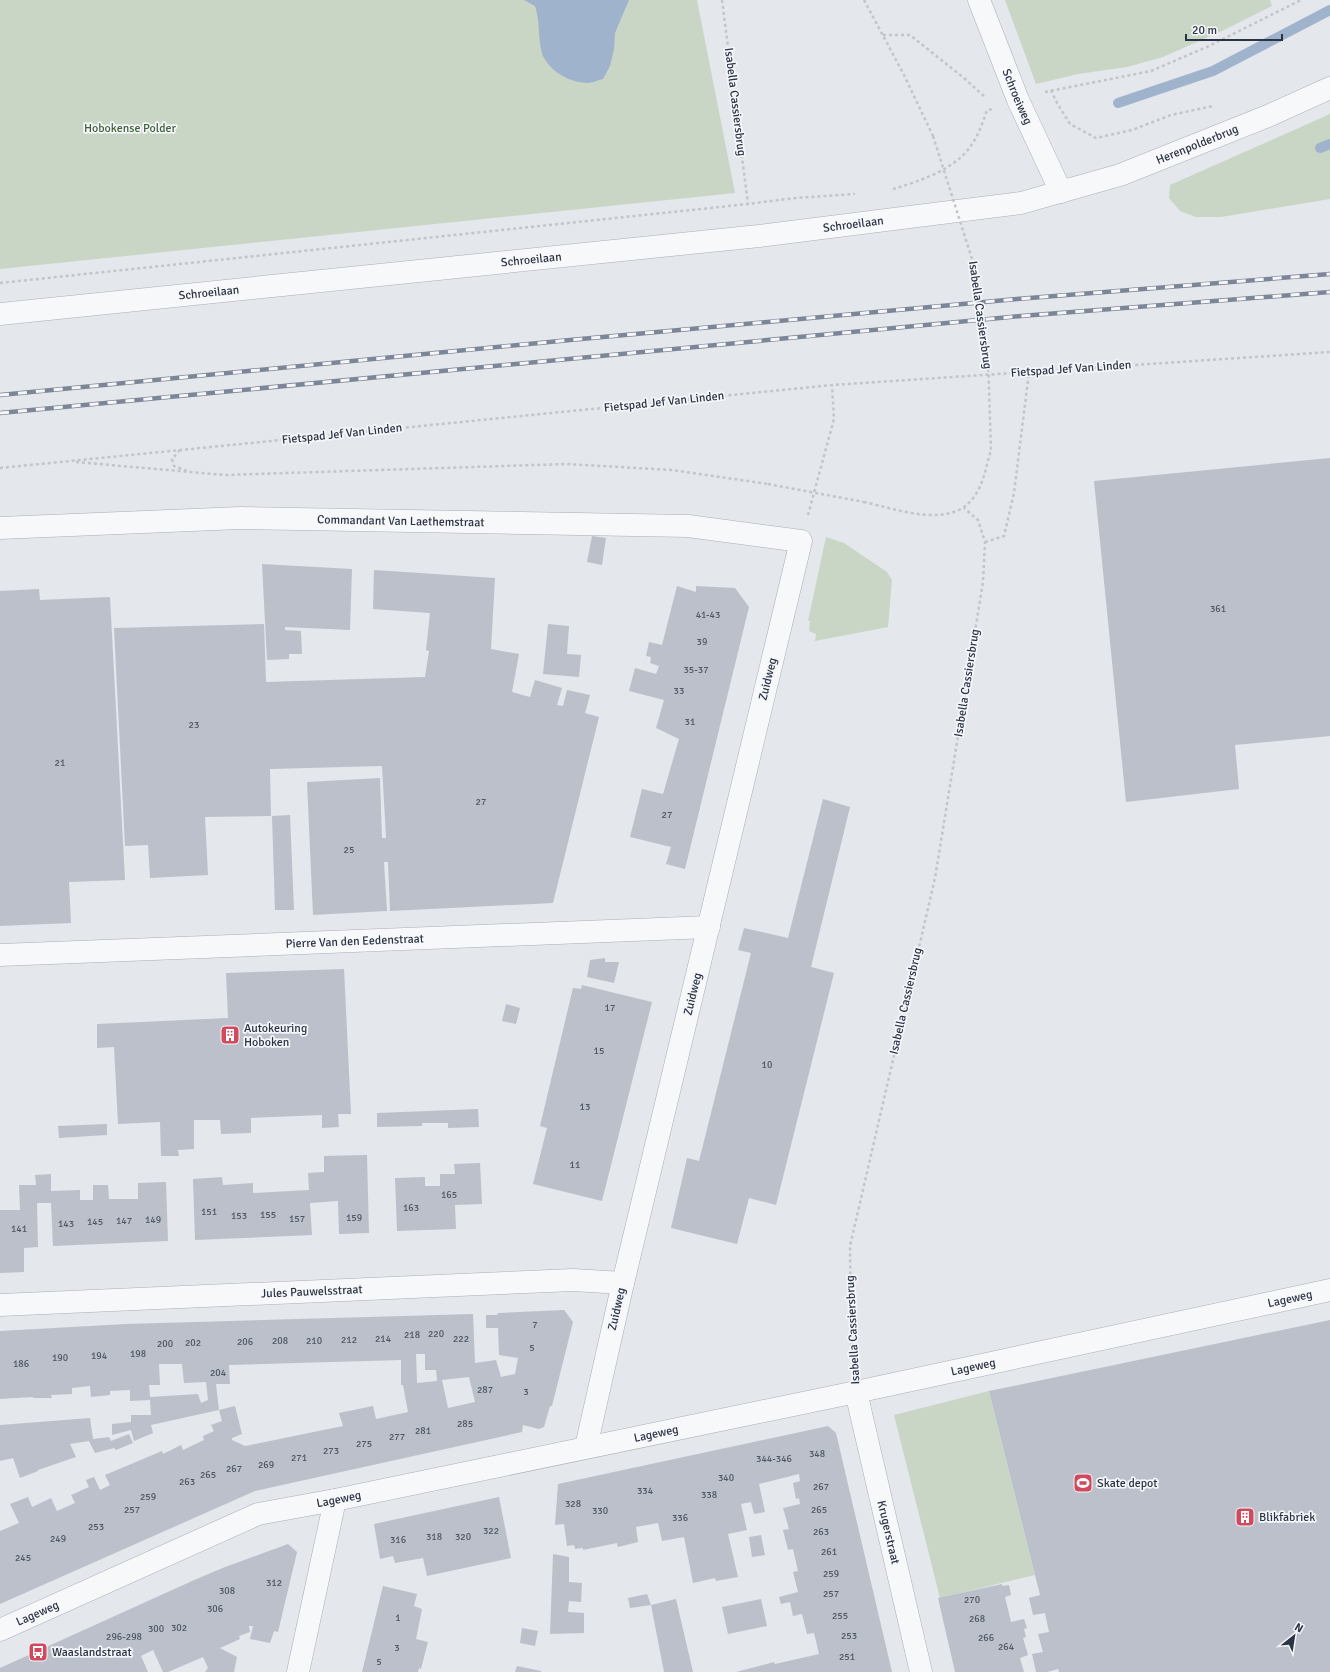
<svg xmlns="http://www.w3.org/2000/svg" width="1330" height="1672" font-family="Signika,sans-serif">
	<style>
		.green { fill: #c9d6c5 }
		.water { fill: #9fb4cc }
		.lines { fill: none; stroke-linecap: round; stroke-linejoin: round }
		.stream { stroke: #9fb4cc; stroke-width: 10 }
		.building { fill: #bbc0ca; fill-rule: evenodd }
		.minor-casing { stroke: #a9aeb7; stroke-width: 23 }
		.path { stroke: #c2c5cb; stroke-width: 2.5; stroke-dasharray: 3 3; stroke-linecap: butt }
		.minor { stroke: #f7f8fa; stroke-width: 22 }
		.rail-casing { stroke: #7d8696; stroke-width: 4.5 }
		.rail { stroke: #f4f6f9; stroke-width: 3; stroke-dasharray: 9; stroke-linecap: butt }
		.path-bridge { stroke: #c2c5cb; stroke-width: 2.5; stroke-dasharray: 3 3; stroke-linecap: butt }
		.labels { text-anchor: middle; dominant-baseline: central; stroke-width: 3.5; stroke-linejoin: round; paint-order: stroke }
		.number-label { font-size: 10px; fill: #4f5766 }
		.street-label { font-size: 12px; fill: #2b3445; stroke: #f4f6f9 }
		.park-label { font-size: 12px; fill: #3f6138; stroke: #f4f6f9 }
		.poi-label { font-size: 12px; fill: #2b3445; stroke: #f4f6f9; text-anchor: start }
	</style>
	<rect width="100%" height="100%" fill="#e4e7ec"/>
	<!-- green -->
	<path class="green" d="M0 0H697L735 193 0 269Z
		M1005 0H1270L1272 6 1224 30 1163 57 1127 67 1078 74 1036 84Z
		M1330 114V199L1221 217H1196L1180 211 1169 198 1170 185Z
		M826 537 844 543 887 572 892 580 888 627 815 641 816 634 809 631 810 621H808Z
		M989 1391 1035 1575 940 1598 894 1415Z"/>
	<!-- water -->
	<path class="water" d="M524 0H629L615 33 614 49 610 66 603 79C598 80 592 83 588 83 568 83 544 68 541 49 538 34 540 22 535 6Z"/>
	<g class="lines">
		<!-- stream -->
		<path class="stream" d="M1118 103 1213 71 1330 10
			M1320 148 1330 144"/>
	</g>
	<!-- building -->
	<path class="building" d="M1330 458V736L1235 745 1239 789 1126 802 1094 481Z
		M592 536 606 538 602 565 587 562Z
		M262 564 352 569 350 630 285 627V630L301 631 302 654H289V659L267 660Z
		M374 570 495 578 491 649 519 654 512 692 530 697 535 680 562 688 557 705 563 706 567 690 590 695 585 713 599 717 553 903 390 911 388 862H384L387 911 313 915 307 782 380 778 382 838H386L382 766 270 769 271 816 205 817 208 875 150 878 148 845 125 846 114 628 264 624 266 682 425 677 429 651 426 650 430 613 373 609Z
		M677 586 696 592V586L735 588 749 607 685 869 666 864 671 847 630 837 642 789 663 794 679 739 656 728 664 700 629 691 635 668 656 674 659 666 650 663 651 657 646 656 649 642 662 645Z
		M39 589 40 600 110 597 125 880 69 882 71 923 0 926V591Z
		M548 624 569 626 567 654 581 655 579 677 543 674Z
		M823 799 850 807 811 967 834 973 776 1205 749 1198 737 1244 671 1228 687 1158 699 1161 751 953 738 950 744 928 788 938Z
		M290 815 294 910H275L272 816Z
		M605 958V962H619L614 983 587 977 590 960Z
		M344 969 351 1114H338L339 1127 322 1128V1115L251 1118V1133L221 1134 220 1120H194V1149L178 1150 179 1156H161L160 1122 118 1124 114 1047 97 1048V1024L228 1018 226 973Z
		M582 985 652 1002 602 1201 533 1184 547 1128 540 1126 573 988 581 989Z
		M506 1004 520 1008 516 1024 502 1021Z
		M478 1109 479 1127 448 1128V1123H422V1126L377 1127V1113Z
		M107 1124V1135L59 1138 58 1126Z
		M367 1155 369 1233 339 1234 338 1201 310 1203 312 1235 195 1240 193 1179 222 1177 223 1185 253 1183V1193L309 1190 308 1173 324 1172V1156Z
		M480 1163 482 1204 455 1205 456 1229 397 1231 395 1178 425 1177V1186H440V1174H455L454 1164Z
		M51 1174V1191L80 1190V1200H93V1185H108L109 1199H138V1183L166 1182 168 1241 53 1246 51 1203H37L38 1247 24 1248V1272L0 1273V1210H20L19 1185H36L35 1175Z
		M564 1310 573 1322 552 1406H550L544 1427 539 1429 523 1425 522 1432 255 1491 0 1604V1531L19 1523 10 1504 28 1497 32 1507 51 1498 57 1511 75 1503 71 1495 89 1487 86 1480 94 1477 100 1490 110 1485 105 1475 162 1451 163 1454 181 1445 183 1450 204 1440 203 1436 214 1431 211 1425 222 1421 219 1410 235 1406 242 1434 232 1438V1440L245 1446 343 1426 339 1413 373 1406 376 1419 408 1412 403 1385H401V1360L229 1365 230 1384H216L219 1410 151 1425 153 1433 134 1441 131 1430 112 1435V1424L131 1422V1415H151L150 1400 130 1401V1390L110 1391V1395L91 1397 90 1386 72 1388V1394L51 1395 52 1398H33V1397L0 1399V1331L126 1324 473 1314 475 1363 496 1360 501 1377 515 1374 518 1358 499 1355 498 1328H486V1315H497L498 1313ZM416 1354H425V1370H436L437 1381 417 1383ZM159 1364H182L184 1383 206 1382 208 1400 201 1403 198 1394 150 1397 149 1385H160ZM469 1377 475 1402 448 1408 442 1380Z
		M1330 1320V1672H1059L1058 1669 1047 1672H1036L1032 1654 1043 1652 1038 1634 1049 1632 1045 1613 1033 1615 1029 1598 1040 1595 989 1391Z
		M90 1418 93 1439 109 1437 111 1441 129 1434 133 1443 116 1450 114 1448 95 1453 89 1441 70 1444 76 1457 38 1470V1471L20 1478 13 1458 0 1461V1425Z
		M828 1426 836 1433 892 1672H736L774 1662 775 1664 819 1654 814 1633 807 1634 802 1614 793 1616 790 1602 781 1604 779 1597 798 1592 793 1572 798 1571 793 1549 788 1550 783 1530 789 1529 783 1508 800 1504 799 1498 796 1499 793 1483 800 1481 799 1474 759 1484 765 1512 754 1514 751 1502 741 1504 747 1530 728 1534 738 1577 716 1581 715 1578 693 1583 684 1537 662 1541 658 1523 636 1527 638 1542 618 1547 617 1543 583 1550V1548L575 1549 574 1545 567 1546 564 1524 555 1525 558 1484Z
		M499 1497 511 1558 427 1576 423 1558 395 1563 393 1556 380 1559 374 1524Z
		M761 1535 765 1555 752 1557 749 1537Z
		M288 1544 297 1552 278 1632 274 1631 270 1643 250 1639 253 1626H249L250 1632 239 1636 240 1639 220 1648 237 1657 234 1672H205L208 1668 203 1657 168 1672H163L153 1650 141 1656 148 1672H0V1668L192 1581 225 1567Z
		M553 1554 569 1557V1582L582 1583 581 1602 569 1601 568 1612 584 1613V1633L550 1634Z
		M1002 1584V1586L1009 1585 1011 1595 1005 1597 1011 1622 1024 1619 1027 1628 1024 1629 1026 1637 1023 1638 1028 1655 1020 1658 1024 1672H955L938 1598Z
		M383 1586 417 1594 414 1606 422 1609 416 1639 428 1642 421 1669 419 1668 418 1672H362Z
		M647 1594 651 1605 630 1608 628 1598Z
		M676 1599 693 1672H664L651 1605Z
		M761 1599 767 1626 728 1634 722 1607Z
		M522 1628 538 1631 535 1646 520 1643Z
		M517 1666 541 1671V1672H515Z"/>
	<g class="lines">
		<!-- minor casing -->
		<g class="minor-casing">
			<g id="minor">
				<path id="s1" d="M979 0 1018 100 1061 192"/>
				<path id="s2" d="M0 314 759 236 1021 203 1120 175 1268 116 1330 88"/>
				<path id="s3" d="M0 528 240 518 688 526 801 541 623 1283 586 1447"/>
				<path id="s4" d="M0 955 709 927"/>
				<path id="s5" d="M0 1305 573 1280 623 1283"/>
				<path id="s6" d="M856 1392 921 1672"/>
				<path id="s7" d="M0 1630 258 1514 335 1500 856 1392 1330 1290"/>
				<path d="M298 1672 335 1500"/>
			</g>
		</g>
		<!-- path -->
		<path class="path" d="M722 0 748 204
			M864 0 904 75 933 136
			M883 35H910L964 78 986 98
			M1051 90 1057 103 1070 124 1096 138 1132 130 1171 115 1213 106
			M1045 92 1151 71 1209 46 1301 0
			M893 189C917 182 950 171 967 151 977 139 982 125 987 110L993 109
			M0 283 748 204 795 198 855 194
			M180 450 172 459 174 466 187 471
			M76 462 225 475 566 464 672 470 768 484
			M0 468 832 385 1330 352
			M864 502C896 509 951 530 974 497 984 483 986 466 991 450
			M808 515 834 419 832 385
			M985 542 1004 536 1014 493 1029 372
			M855 1364 851 1346 850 1246 935 878 983 582 985 542 978 520 964 508"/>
		<!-- minor -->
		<use href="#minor" class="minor"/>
		<!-- rail casing -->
		<g class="rail-casing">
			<path id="rail" d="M0 395 570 340 1017 299 1330 274
				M0 413 1021 316 1330 292"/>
		</g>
		<!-- rail -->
		<use href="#rail" class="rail"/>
		<!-- path-bridge -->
		<path class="path-bridge" d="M933 136 972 259 988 357 991 450
			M768 484 864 502"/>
	</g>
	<!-- icons -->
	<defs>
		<g id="building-square" transform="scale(1)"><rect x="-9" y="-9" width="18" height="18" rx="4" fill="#d1495b" stroke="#f4f6f9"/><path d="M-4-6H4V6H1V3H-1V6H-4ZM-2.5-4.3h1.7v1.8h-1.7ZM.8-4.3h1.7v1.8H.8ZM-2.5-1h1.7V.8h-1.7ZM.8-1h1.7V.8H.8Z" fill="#fff"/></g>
		<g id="stadium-square" transform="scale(1)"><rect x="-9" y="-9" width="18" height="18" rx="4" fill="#d1495b" stroke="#f4f6f9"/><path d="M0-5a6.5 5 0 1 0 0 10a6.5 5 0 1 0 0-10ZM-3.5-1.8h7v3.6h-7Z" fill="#fff"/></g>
		<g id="bus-square" transform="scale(1)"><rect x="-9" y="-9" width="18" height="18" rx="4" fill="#d1495b" stroke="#f4f6f9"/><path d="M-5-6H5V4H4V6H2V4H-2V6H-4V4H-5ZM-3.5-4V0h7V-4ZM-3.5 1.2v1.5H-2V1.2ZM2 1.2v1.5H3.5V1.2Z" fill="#fff"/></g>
	</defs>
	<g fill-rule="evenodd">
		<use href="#building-square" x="230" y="1035"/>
		<use href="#stadium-square" x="1083" y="1483"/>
		<use href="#building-square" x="1245" y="1517"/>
		<use href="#bus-square" x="38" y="1652"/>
	</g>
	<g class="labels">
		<!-- number labels -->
		<g class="number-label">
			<text x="1218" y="609">361</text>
			<text x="708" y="615">41-43</text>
			<text x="702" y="642">39</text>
			<text x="696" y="670">35-37</text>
			<text x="679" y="691">33</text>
			<text x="690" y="722">31</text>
			<text x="194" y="725">23</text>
			<text x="60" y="763">21</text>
			<text x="481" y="802">27</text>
			<text x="667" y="815">27</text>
			<text x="349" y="850">25</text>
			<text x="610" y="1008">17</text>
			<text x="599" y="1051">15</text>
			<text x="767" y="1065">10</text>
			<text x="585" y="1107">13</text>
			<text x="575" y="1165">11</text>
			<text x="449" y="1195">165</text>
			<text x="411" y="1208">163</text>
			<text x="209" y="1212">151</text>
			<text x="268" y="1215">155</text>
			<text x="239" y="1216">153</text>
			<text x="354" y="1218">159</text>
			<text x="297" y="1219">157</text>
			<text x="153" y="1220">149</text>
			<text x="124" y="1221">147</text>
			<text x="95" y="1222">145</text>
			<text x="66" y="1224">143</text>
			<text x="19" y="1229">141</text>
			<text x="535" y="1325">7</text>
			<text x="436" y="1334">220</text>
			<text x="412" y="1335">218</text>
			<text x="383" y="1339">214</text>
			<text x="461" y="1339">222</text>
			<text x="349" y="1340">212</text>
			<text x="280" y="1341">208</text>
			<text x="314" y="1341">210</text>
			<text x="245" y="1342">206</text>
			<text x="193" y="1343">202</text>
			<text x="165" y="1344">200</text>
			<text x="532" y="1348">5</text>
			<text x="138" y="1354">198</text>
			<text x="99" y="1356">194</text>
			<text x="60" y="1358">190</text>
			<text x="21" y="1364">186</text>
			<text x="218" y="1373">204</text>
			<text x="485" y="1390">287</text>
			<text x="526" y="1392">3</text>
			<text x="465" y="1424">285</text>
			<text x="423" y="1431">281</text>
			<text x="397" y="1437">277</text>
			<text x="364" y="1444">275</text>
			<text x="331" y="1451">273</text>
			<text x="817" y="1454">348</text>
			<text x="299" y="1458">271</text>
			<text x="774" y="1459">344-346</text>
			<text x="266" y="1465">269</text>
			<text x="234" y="1469">267</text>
			<text x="208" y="1475">265</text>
			<text x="726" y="1478">340</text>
			<text x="187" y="1482">263</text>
			<text x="821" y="1487">267</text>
			<text x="645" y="1491">334</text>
			<text x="709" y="1495">338</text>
			<text x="148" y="1497">259</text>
			<text x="573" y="1504">328</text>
			<text x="132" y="1510">257</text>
			<text x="819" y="1510">265</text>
			<text x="600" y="1511">330</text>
			<text x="680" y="1518">336</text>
			<text x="96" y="1527">253</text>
			<text x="491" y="1531">322</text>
			<text x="821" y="1532">263</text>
			<text x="434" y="1537">318</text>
			<text x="463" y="1537">320</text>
			<text x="58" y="1539">249</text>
			<text x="398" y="1540">316</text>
			<text x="829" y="1552">261</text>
			<text x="23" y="1558">245</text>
			<text x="831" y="1574">259</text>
			<text x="274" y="1583">312</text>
			<text x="227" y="1591">308</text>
			<text x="831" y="1594">257</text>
			<text x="972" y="1600">270</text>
			<text x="215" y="1609">306</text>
			<text x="840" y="1616">255</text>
			<text x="398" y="1618">1</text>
			<text x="977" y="1619">268</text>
			<text x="179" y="1628">302</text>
			<text x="156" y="1629">300</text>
			<text x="849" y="1636">253</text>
			<text x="124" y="1637">296-298</text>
			<text x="986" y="1638">266</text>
			<text x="1006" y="1647">264</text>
			<text x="397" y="1648">3</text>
			<text x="847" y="1657">251</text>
			<text x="379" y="1662">5</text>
		</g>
		<!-- street labels -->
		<g class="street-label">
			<text stroke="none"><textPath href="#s1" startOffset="104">Schroeiweg</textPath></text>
			<text transform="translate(735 102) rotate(83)">Isabella Cassiersbrug</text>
			<text stroke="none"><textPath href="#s2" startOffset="1213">Herenpolderbrug</textPath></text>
			<text stroke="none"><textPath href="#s2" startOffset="858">Schroeilaan</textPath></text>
			<text stroke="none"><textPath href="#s2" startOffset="534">Schroeilaan</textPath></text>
			<text stroke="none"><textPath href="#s2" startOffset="210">Schroeilaan</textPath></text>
			<text transform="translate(980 315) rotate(82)">Isabella Cassiersbrug</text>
			<text transform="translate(1071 369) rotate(-4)">Fietspad Jef Van Linden</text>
			<text transform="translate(664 402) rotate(-6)">Fietspad Jef Van Linden</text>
			<text transform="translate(342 434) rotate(-6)">Fietspad Jef Van Linden</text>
			<text stroke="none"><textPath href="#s3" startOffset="401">Commandant Van Laethemstraat</textPath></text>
			<text transform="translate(768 679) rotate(-76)">Zuidweg</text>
			<text transform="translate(967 683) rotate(-81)">Isabella Cassiersbrug</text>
			<text stroke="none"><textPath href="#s4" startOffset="355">Pierre Van den Eedenstraat</textPath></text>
			<text transform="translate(693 994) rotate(-76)">Zuidweg</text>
			<text transform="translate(906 1001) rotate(-77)">Isabella Cassiersbrug</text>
			<text stroke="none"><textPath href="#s5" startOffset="312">Jules Pauwelsstraat</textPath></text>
			<text stroke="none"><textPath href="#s7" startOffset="1337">Lageweg</textPath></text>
			<text transform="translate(617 1309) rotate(-77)">Zuidweg</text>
			<text transform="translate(853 1330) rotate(-93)">Isabella Cassiersbrug</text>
			<text stroke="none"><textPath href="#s7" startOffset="1013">Lageweg</textPath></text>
			<text stroke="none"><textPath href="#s7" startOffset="689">Lageweg</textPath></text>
			<text stroke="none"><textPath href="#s7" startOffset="365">Lageweg</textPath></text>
			<text stroke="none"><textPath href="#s6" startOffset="144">Krugerstraat</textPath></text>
			<text stroke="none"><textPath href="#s7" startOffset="41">Lageweg</textPath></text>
		</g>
		<!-- park labels -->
		<g class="park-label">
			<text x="130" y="128">Hobokense Polder</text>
		</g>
		<!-- poi labels -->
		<g class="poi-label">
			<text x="244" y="1028">Autokeuring<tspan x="244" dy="14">Hoboken</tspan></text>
			<text x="1097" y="1483">Skate depot</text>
			<text x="1259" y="1517">Blikfabriek</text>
			<text x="52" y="1652">Waaslandstraat</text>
		</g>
	</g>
	<!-- north arrow -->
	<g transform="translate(1294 1636) rotate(30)" stroke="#f4f6f9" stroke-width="3" paint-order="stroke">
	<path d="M0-3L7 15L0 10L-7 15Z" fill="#2b3445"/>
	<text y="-6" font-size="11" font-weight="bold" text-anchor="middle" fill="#2b3445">N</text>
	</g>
	<!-- scale -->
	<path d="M1186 34v6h96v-6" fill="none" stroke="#2b3445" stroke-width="2"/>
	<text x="1192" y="34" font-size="12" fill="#2b3445" stroke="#f4f6f9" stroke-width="3" paint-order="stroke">20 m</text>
</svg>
